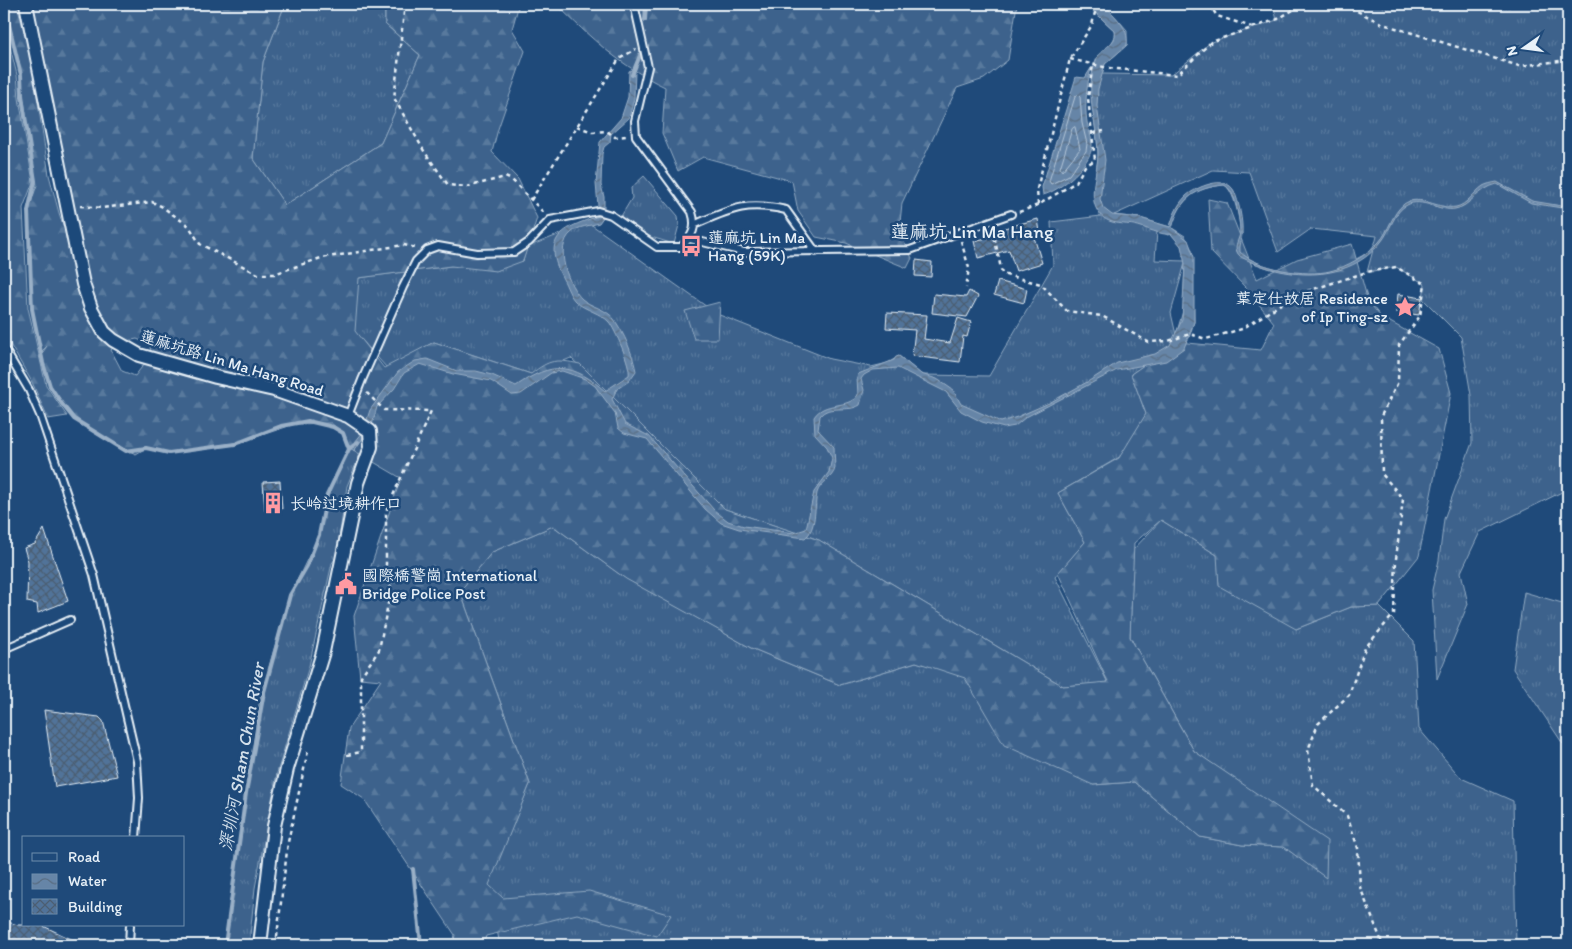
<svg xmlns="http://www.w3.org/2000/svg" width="1572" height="949" font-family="Itim,'LXGW WenKai TC',sans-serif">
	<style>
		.grass { fill: url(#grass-tufts); stroke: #92aac2; fill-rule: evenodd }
		.forest { fill: url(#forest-firs); stroke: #92aac2; fill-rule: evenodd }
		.water { fill: url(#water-waves); stroke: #9ab0c7 }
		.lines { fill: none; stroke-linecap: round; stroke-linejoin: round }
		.shore { stroke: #b4c6d8; stroke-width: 1 }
		.stream { stroke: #9ab0c7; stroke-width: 4 }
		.building { fill: url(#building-cross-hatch); stroke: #e8f1f8 }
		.lane-casing { stroke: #e8f1f8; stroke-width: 10 }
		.street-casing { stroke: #e8f1f8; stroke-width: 16 }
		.path { stroke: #e8f1f8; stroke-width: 2.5; stroke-dasharray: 4 4; stroke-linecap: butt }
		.lane { stroke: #1f4a7a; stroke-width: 6 }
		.street { stroke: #1f4a7a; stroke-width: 12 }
		.labels { text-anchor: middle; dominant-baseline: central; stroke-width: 5; stroke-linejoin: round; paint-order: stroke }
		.poi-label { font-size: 16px; fill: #e8f1f8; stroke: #1f4a7a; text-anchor: start }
		.street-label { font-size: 16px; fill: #e8f1f8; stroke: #1f4a7a }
		.water-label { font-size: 18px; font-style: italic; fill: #d4e1ec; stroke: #1f4a7a }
		.quarter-label { font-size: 19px; fill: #e8f1f8; stroke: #1f4a7a }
	</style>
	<defs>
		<pattern id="grass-tufts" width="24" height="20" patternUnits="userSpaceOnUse" patternTransform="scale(1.25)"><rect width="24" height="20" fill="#3c628c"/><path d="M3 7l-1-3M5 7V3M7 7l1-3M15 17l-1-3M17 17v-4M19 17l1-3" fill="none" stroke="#58799d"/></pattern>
		<pattern id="forest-firs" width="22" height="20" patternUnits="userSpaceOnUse" patternTransform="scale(1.25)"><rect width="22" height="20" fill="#3c628c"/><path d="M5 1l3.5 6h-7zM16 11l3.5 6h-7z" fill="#58799d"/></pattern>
		<pattern id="water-waves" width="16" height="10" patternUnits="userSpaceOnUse" patternTransform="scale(1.25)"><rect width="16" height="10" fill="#6685a7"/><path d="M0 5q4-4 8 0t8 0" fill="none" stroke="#596d82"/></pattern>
		<pattern id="building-cross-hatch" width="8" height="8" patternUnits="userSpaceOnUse" patternTransform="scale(1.25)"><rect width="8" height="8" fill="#517399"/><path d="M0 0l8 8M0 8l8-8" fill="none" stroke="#4c5e72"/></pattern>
	</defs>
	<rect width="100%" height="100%" fill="#1f4a7a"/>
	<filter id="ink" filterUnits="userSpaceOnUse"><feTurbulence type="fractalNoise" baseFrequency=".02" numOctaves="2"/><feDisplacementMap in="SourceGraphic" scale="10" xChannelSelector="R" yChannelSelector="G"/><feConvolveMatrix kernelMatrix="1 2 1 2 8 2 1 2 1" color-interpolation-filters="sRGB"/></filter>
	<g filter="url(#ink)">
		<!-- grass -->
		<path class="grass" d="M285 4H385V24L420 55 381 143 285 205 253 158 263 62Z
			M1086 4H1104L1127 30V45L1105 64 1102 74 1171 75 1211 42 1277 20 1273 4H1568V489L1480 532 1461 572 1468 604 1437 679 1432 590 1439 560 1444 519 1472 443 1471 395 1461 337 1423 299 1425 284 1396 267 1367 272 1373 250C1340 279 1296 280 1257 264 1251 262 1240 259 1237 253 1234 246 1239 240 1240 234 1241 223 1234 189 1224 185 1195 188 1180 198 1172 228L1185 236 1192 250 1194 322 1189 338 1179 353 1166 361 1144 365 1131 374 1146 414 1123 455 1058 493 1085 542 1055 577 1108 683 1063 686 819 540 808 536 796 539 739 529 721 523 705 509 647 439 624 433 618 428 615 413 595 386 585 379 555 371 521 394 512 395 491 381 453 374 420 364 404 373 394 389 377 407 372 425 366 420 370 410 398 372 421 359H427L457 371H476L492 375 513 386C519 385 522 381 527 378 550 366 569 365 592 378L571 358 531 374 434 342 387 368 352 329 358 278 451 266 523 261 527 247 589 223 717 314 830 359 871 367 888 363 899 356 922 375 989 376 1053 265 1051 222 1101 216C1087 197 1098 174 1098 153 1097 119 1086 102 1095 66 1099 52 1118 42 1115 31ZM1213 170 1249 172 1278 252 1311 229 1377 236C1375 248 1368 253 1358 258 1349 263 1339 269 1329 271 1305 276 1258 269 1240 252L1239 244 1242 234 1234 191C1228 183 1224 183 1214 184 1190 187 1176 205 1170 227L1140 218 1114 215ZM1157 231 1169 235 1171 234C1180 241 1184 249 1185 261L1155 260ZM1185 263 1183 311 1176 335 1171 313ZM613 400 725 509 794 532 744 526 728 521 714 510 649 436 625 424Z
			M644 176 678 216 679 225 674 244 651 237 620 218 632 198 631 188Z
			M351 448 360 454 347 486 336 558 332 563 309 666 277 773 255 888 249 945H225L260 697 290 595 318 537 327 495Z
			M1161 520 1217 555 1296 629 1351 607 1379 606 1414 641 1419 729 1461 778 1513 801 1516 945H500L488 885 530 784 460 591 492 552 553 526 622 576 751 648 840 685 916 662 963 674 1093 785 1134 782 1200 837 1242 845 1284 847 1325 877 1241 784 1194 751 1130 637 1133 550Z
			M1524 592 1562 603 1568 611V746L1563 744 1513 669Z"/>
		<!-- forest -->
		<path class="forest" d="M4 4H17L32 64 49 175 59 213 83 284 87 286 32 4H285L263 62 253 158 285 205 381 143 420 55 385 24V4H519L512 29 525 51 498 129 492 152 518 179 537 218 523 261 496 271 451 266 359 278 355 331 384 368 434 342 531 374C550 359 556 359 580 364L725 509 819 540 1063 686 1108 682 1058 573 1085 542 1058 493 1119 458 1146 414 1131 374 1177 342 1261 350 1274 323 1246 288 1211 252 1208 199 1227 203 1257 279 1297 259 1352 244 1368 301 1381 317 1439 349 1451 393 1419 556 1379 606 1351 607 1296 629 1219 586 1217 555 1161 520 1134 543 1130 637 1194 751 1327 841 1326 878 1284 847 1242 845 1200 837 1134 782 1093 785 1004 745 965 678 916 662 840 685 751 648 626 579 553 526 492 552 460 591 530 784 489 885 503 898 589 891 671 915 657 936 577 914 486 936 483 945H453L455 935 364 799 341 784 349 728 381 680 360 678 354 616 401 478 348 447 343 433 331 423 295 424 241 442 169 453 146 448 136 454C103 440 65 420 50 385 46 376 44 365 41 355L47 346 41 352 33 312 28 211 37 185 33 171 21 75ZM137 339 150 345 151 355 135 376 122 371 111 350 117 343Z
			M556 4H1017L1008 60 984 79 957 88 902 203 899 232 912 258 907 268 846 243 816 237 798 211 792 181 703 157 678 171 662 133 665 87C619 65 592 39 556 4Z
			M4 22 17 75 19 98 33 182 23 208 28 308 46 385 67 416 48 419 32 382 4 334Z
			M720 302 718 339H694L685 311Z"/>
		<!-- water -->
		<path class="water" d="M1086 4H1104C1115 18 1129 26 1127 45L1105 64 1098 89 1097 106 1105 160 1100 199 1103 208 1112 215 1140 218 1170 227C1173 216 1177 205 1186 196 1196 187 1226 174 1234 191 1239 202 1243 221 1242 233 1242 240 1239 245 1240 252 1258 269 1307 277 1330 271 1347 267 1367 255 1379 242 1389 231 1392 213 1404 204 1419 193 1439 210 1456 207 1467 205 1474 192 1483 186 1486 184 1492 183 1497 182L1532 201 1568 207V209L1531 203 1497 184C1477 189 1470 207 1455 209 1440 212 1422 197 1407 205 1394 211 1390 232 1381 242 1349 283 1288 280 1245 259 1242 258 1238 255 1237 252 1234 245 1239 240 1240 233 1240 220 1236 190 1224 185 1195 188 1180 198 1172 228L1188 240 1194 257V322L1184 348 1166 361 1117 370 1026 417 1015 426 1004 428 982 422 961 411 946 392 898 368 873 370 864 375 861 379 864 390 860 405C848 413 829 404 820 416L818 430 834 447 835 468C833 479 820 482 817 493 814 507 817 529 805 538L739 529 721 523 705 509 647 439 624 433 618 428 615 413 595 386 585 379 562 371 551 373 521 394 512 395 491 381 453 374 420 364 404 373 394 389 377 407 372 425 354 451 355 442 363 432 370 410 398 372 415 361 427 359 457 371H476L492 375 516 386C552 361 573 363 605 391L629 375C631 366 615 329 609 322 601 313 585 310 576 302 570 297 567 286 563 279 541 237 562 228 599 216L596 184 600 142 621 118 628 97 629 71 631 70 635 72 634 98 629 118 611 134 610 142 604 147 602 154 601 185 604 197V216L599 223C590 226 578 226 571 233 554 247 568 286 582 299 591 307 607 309 614 319 625 335 632 352 636 371L629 381 617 389 612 399 625 424 649 436 714 510 728 521 744 526 794 533 806 529 814 492 829 472 832 458 827 447 815 434 814 417C825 400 847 410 858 395L857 378 858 374 894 360 896 357 899 356 921 374 937 379 953 390 961 404 1001 422 1017 417 1049 403 1089 381 1117 363 1155 354 1170 345 1182 320 1185 264 1181 246 1171 234C1162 236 1145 227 1134 225 1121 223 1105 225 1097 210 1088 194 1098 171 1098 153 1097 121 1083 90 1097 58 1102 47 1118 44 1115 31Z
			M1091 68C1087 86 1084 103 1087 122 1088 129 1092 137 1092 145 1092 164 1060 191 1043 195L1042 187 1076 77 1085 78Z"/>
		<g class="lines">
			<!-- shore -->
			<path class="shore" d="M1078 95 1080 97 1082 123 1087 144 1086 151 1069 175 1051 184 1049 181 1075 97Z
				M1075 127 1080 149 1062 171 1060 168 1072 129Z"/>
			<!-- stream -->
			<path class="stream" d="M4 4 21 75 22 97 35 181 28 211 32 309 43 363 50 386 62 404 74 419 126 451 146 448 169 453 235 444 281 426 308 421 333 427 343 433 349 449 327 495 319 535 307 566 290 595 264 692 246 793 225 945
				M645 20 646 4
				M632 75 641 53
				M349 449 358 442
				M413 869 421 945"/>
		</g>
		<!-- building -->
		<path class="building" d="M1038 219 1040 232 1033 234 1042 263 1016 271 1009 250 978 258 974 241 999 235 997 230Z
			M916 260 932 262 931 277 915 276Z
			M998 281 1027 289 1024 303 994 295Z
			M969 291 978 296 967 317 932 313 934 294 966 297Z
			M1398 294 1422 298 1419 315 1396 312Z
			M887 313 927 315 924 339 950 343 958 318 971 322 967 337 963 336 960 362 912 356 915 330 886 328Z
			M280 481 282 509 265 511 263 482Z
			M44 529 68 601 38 613 37 604 27 602 28 561 24 548 35 544Z
			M44 710 99 717 103 721 117 776 55 787Z
			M4 921 18 925H41L84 945H23L4 940Z"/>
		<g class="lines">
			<!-- lane casing -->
			<g class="lane-casing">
				<path id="lane" d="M696 224C731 209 746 201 786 210L816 252
					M690 239 744 252 910 250 1011 214
					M4 348 29 390 40 415 94 575 137 761 139 798 136 838
					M348 416 362 380 403 287 416 261 427 250 438 246 477 253 514 252 529 242 550 220 598 211 611 215 657 247H681C693 236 697 227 692 212L636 136 635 121 648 67 634 4
					M4 649 70 620
					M129 945 130 925"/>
			</g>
			<!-- street casing -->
			<g class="street-casing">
				<path id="street" d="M26 4 83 284 91 308 104 332 113 340 139 355 216 377 274 390 348 416 370 431 371 447 358 483 323 652 287 769 274 826 260 945"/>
			</g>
			<!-- path -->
			<path class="path" d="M405 4 394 98 424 151 448 185 467 187 505 177 512 180 545 214
				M1169 4 1190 10 1207 4
				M1209 4 1217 16 1252 27
				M1343 4 1383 24 1519 66 1568 60
				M1070 59 1108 68 1177 75 1211 42 1278 19 1303 4
				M577 126 592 132 607 131 615 137 627 136
				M1093 133 1104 131
				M531 200 619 59 636 49
				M1038 205 1037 189 1070 59 1092 25 1097 4
				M80 206 102 208 152 202 161 206 189 226 200 244 258 274H274L321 258 404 245 416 248
				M1019 212 1038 205 1076 182 1085 166 1095 160 1088 98 1093 64
				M993 230 1002 274 1041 284 1067 311 1102 316 1148 342 1168 341 1190 334 1206 339 1242 329 1295 295 1367 272 1396 267 1425 284 1420 316 1399 345 1398 382 1381 416 1382 474 1403 499 1396 559 1394 614 1365 648 1349 695 1318 724 1308 750 1313 785 1347 816 1358 848 1360 887 1383 945
				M961 241 969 268 966 288
				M347 755 361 752V676L379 650 391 588 386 565V511L431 411 384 410 367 393
				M276 945 288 842 308 751"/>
			<!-- lane -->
			<use href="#lane" class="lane"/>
			<!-- street -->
			<use href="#street" class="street"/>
		</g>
	</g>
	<!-- icons -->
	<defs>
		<g id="bus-bare" transform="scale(1.725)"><path d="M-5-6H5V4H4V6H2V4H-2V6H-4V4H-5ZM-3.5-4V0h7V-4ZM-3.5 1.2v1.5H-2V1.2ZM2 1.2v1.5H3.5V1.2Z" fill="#ff9aa2" stroke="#1f4a7a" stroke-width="2.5" paint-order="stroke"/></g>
		<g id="sight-bare" transform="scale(1.725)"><path d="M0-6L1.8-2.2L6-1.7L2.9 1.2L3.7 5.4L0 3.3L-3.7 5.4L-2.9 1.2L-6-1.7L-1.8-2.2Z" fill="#ff9aa2" stroke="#1f4a7a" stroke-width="2.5" paint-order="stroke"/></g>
		<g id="building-bare" transform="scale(1.725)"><path d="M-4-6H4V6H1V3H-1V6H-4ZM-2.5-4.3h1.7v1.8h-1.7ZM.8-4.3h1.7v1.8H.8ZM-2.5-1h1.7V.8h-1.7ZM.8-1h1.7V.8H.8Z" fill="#ff9aa2" stroke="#1f4a7a" stroke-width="2.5" paint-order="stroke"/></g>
		<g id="civic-bare" transform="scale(1.725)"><path d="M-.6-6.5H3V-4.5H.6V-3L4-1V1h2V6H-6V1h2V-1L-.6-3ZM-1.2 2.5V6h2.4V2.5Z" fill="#ff9aa2" stroke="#1f4a7a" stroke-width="2.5" paint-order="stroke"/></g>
	</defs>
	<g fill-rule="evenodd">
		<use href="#bus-bare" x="691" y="246"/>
		<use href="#sight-bare" x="1405" y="307"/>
		<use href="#building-bare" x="273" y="503"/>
		<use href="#civic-bare" x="346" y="584"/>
	</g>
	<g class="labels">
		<!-- poi labels -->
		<g class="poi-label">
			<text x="708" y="237">蓮麻坑 Lin Ma<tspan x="708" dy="18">Hang (59K)</tspan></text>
			<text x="1388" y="298" text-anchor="end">葉定仕故居 Residence<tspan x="1388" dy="18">of Ip Ting-sz</tspan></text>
			<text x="290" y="503">长岭过境耕作口</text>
			<text x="362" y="575">國際橋警崗 International<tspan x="362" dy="18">Bridge Police Post</tspan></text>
		</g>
		<!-- street labels -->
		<g class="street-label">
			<text transform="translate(232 363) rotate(17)">蓮麻坑路 Lin Ma Hang Road</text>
		</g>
		<!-- water labels -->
		<g class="water-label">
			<text transform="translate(242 757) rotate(-80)">深圳河 Sham Chun River</text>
		</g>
		<!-- quarter labels -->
		<g class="quarter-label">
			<text x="972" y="231">蓮麻坑 Lin Ma Hang</text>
		</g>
	</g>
	<!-- margin -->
	<rect width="1572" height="949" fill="none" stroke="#1f4a7a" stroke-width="20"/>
	<rect x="10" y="10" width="1552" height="929" fill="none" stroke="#e8f1f8" stroke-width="2" filter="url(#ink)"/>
	<!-- legend -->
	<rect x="22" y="836" width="162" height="90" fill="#1f4a7a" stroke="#6f8dac"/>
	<rect x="32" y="853" width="25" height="8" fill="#1f4a7a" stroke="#6f8dac"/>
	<text x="68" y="862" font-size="15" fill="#e8f1f8">Road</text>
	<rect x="32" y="874" width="25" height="15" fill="url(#water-waves)" stroke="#6f8dac"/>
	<text x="68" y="886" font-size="15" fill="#e8f1f8">Water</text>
	<rect x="32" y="899" width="25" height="15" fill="url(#building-cross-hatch)" stroke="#6f8dac"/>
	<text x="68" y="912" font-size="15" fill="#e8f1f8">Building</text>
	<!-- north arrow -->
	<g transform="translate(1524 48) rotate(256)" stroke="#1f4a7a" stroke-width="4" paint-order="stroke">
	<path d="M0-4L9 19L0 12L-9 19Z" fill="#e8f1f8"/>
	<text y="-8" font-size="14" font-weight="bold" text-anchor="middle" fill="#e8f1f8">N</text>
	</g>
</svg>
